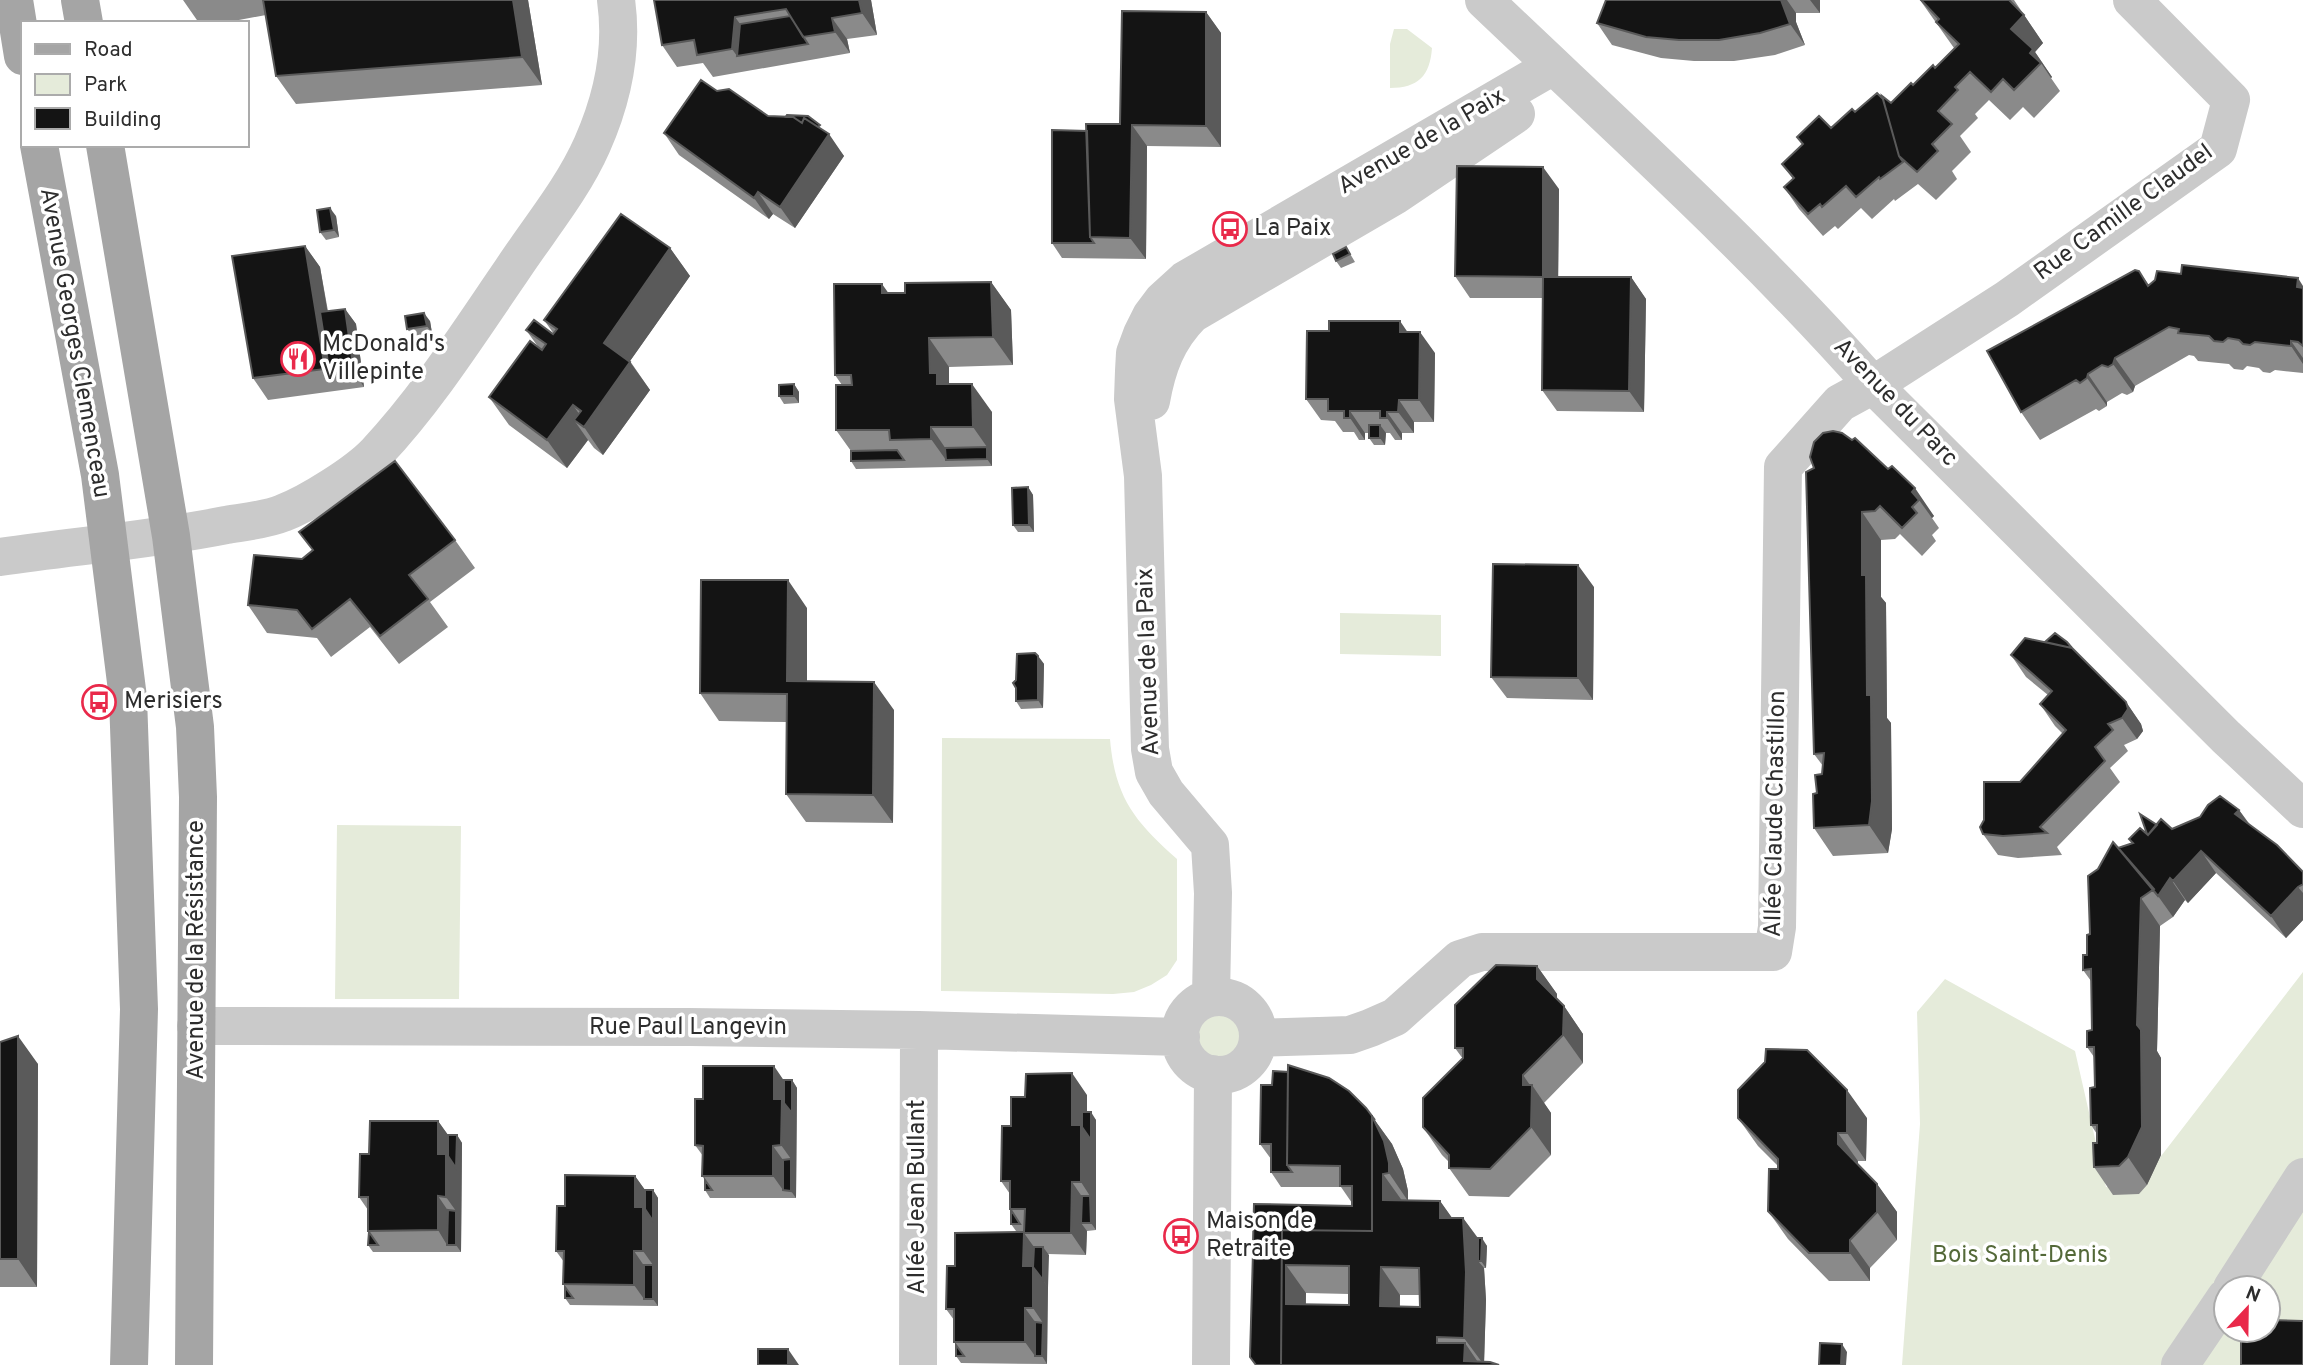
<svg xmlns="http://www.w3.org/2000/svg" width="2303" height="1365" font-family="Overpass,sans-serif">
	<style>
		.green { fill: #e5ebda; fill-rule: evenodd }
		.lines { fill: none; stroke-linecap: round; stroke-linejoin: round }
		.minor { stroke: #cacaca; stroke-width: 38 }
		.major { stroke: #a5a5a5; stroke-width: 38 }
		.wall { fill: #8a8a8a; fill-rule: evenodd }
		.shaded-wall { fill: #5a5a5a }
		.building { fill: #141414; stroke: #5a5a5a; stroke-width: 2; fill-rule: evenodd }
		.labels { text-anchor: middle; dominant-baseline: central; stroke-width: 7; stroke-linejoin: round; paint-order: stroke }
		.street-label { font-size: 24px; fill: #2d2d2d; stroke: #fff }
		.poi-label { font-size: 24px; fill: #2d2d2d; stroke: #fff; text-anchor: start }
		.park-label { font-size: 24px; fill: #546939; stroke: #fff }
	</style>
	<rect width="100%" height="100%" fill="#fff"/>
	<!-- green -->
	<path class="green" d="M1394 29H1407L1432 48C1430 76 1418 88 1390 88V44Z
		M1340 613 1441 615V656L1340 654Z
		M942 738 1110 739C1115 797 1134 821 1177 859V960L1167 975 1151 985 1134 992 1113 994 941 991Z
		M337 825 461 826 459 999H335Z
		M2303 972V1365H1902L1920 1124 1917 1012 1945 979 2075 1051 2106 1187 2148 1173ZM2226 1288H2268V1330H2226Z
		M1198 1036a21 21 0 1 1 42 0a21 21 0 1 1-42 0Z"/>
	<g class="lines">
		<!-- minor -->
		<path class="minor" d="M1484 0C1616 126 1752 248 1873 385L2226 737 2303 809
			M1151 401C1157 367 1167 339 1192 314L1396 195 1516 114
			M0 557C75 546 151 540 226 525 244 522 266 520 283 513 309 503 357 473 376 453 427 399 470 331 512 270 539 229 572 190 592 145 612 100 623 49 616 0
			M1211 997 1213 893 1210 845 1166 793 1154 772 1150 749 1143 476 1133 399 1134 371 1135 353 1142 334 1151 316 1163 300 1185 280 1553 66
			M1180 1036a39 39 0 1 1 78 0a39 39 0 1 1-78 0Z
			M196 1026 690 1027 919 1030 1181 1037
			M1258 1038 1350 1035 1370 1028 1395 1017 1460 959 1482 952H1773L1777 927 1783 467 1840 403 1873 385 2007 299 2218 149 2231 100 2132 0
			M2232 1288 2303 1177
			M918 1365 919 1030
			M1211 1365 1213 1074
			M2180 1365 2226 1297"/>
		<!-- major -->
		<path class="major" d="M14 0 23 56
			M80 0 84 23
			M39 145 100 475 128 698 139 1009 129 1365
			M105 145 171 536 195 727 198 797 194 1365"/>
	</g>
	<!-- wall -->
	<path class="wall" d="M183 0H528L542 85 296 104 276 76 266 15 223 23H199Z
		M654 0H871L877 35 847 39 850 53 713 77 703 63 677 67 662 45Z
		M1606 0H1820V13H1796V22L1805 45 1775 55 1734 61H1694L1661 58 1612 45 1597 23Z
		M1920 0H2014L2043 43 2035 52 2052 77 2051 78 2060 91 2034 118 2023 107 2010 120 1989 100 1975 114 1978 118 1960 136 1971 152 1952 171 1957 179 1936 200 1918 184 1895 201 1894 199 1872 219 1861 208 1838 229 1835 226 1823 236 1799 209 1784 187 1793 179 1782 164 1803 145 1797 137 1831 128 1855 112 1883 99 1891 103 1935 68 1954 48Z
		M1206 12 1221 33V147L1147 146 1146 259 1062 258 1052 243 1086 131 1120 124Z
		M717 91 768 116 825 132 844 156 795 228 773 214 769 219 679 155 664 133Z
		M1559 189 1558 277H1631L1646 299 1644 412 1557 411 1542 390 1543 298H1470L1455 276Z
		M336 216 339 237 326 240 320 232Z
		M305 246 320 267 328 311 345 309 356 324 364 387 268 400 253 378Z
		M1346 247 1355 262 1341 268 1336 261Z
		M670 248 690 276 630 361 650 390 603 455 594 448 588 440 567 468 509 425 489 397 539 348 526 330 554 334 544 320Z
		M2139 271 2149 285 2303 286V373L2275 370 2270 373 2263 372 2259 368 2247 366 2243 370 2234 369 2229 364 2198 361 2194 356 2189 355 2135 386 2133 392 2127 395 2122 393 2107 402V406L2099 411 2096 409 2040 440 2021 412Z
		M991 282 1011 310 1013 365 949 367V384L992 412V466L856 469 851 461V451L836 430 842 385 835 375 889 293H905Z
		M430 321 432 333 413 336 407 329Z
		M1435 353 1434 422H1414V433H1402V440H1395L1390 433H1386L1385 445H1374L1369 438V433H1365V440H1359L1354 432H1343L1335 421 1321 420 1306 399Z
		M794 384 799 392V403L784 404 779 396Z
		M1892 466 1934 516 1932 518 1939 528 1932 535 1936 541 1922 556 1900 534 1895 539 1881 540V597L1886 603 1887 718 1891 723 1892 829 1888 853 1833 856 1814 828 1817 793 1822 774 1823 766 1814 754V468L1888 469Z
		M1028 487 1033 495 1034 532H1018L1013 525Z
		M455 540 475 568 430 602 448 627 399 664 370 627 331 657 317 638 267 633 248 605 302 559Z
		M1594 587 1593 700 1507 698 1491 677Z
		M807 608V681L894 710 893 823 806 822 786 794 787 722 719 721 700 693Z
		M2072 648 2126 702 2141 724 2143 731 2137 739 2124 745 2128 751 2110 768 2120 782 2057 847 2062 855 2018 858 1998 855 1983 834 2020 782 2063 734 2055 726 2040 704 2048 695 2026 677 2011 655Z
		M1038 656 1044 664 1043 708 1021 709 1016 701Z
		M2239 810 2251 826 2303 872V920L2286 938 2216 873 2188 903 2185 900 2173 917 2160 926 2157 1051 2161 1058V1155L2147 1185 2139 1194 2113 1195 2094 1167 2097 1143V1134L2091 1125 2095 1087 2094 1057 2087 1047 2092 1030 2091 981 2083 970 2087 955 2090 934 2098 869 2119 848 2132 843 2129 839 2147 834 2157 825 2172 829Z
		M1537 966 1557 994V999L1564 1006 1583 1034V1063L1544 1103 1551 1113V1155L1509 1197 1469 1196 1449 1168V1162L1442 1155 1423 1127 1463 1059 1455 1048Z
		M0 1042 38 1064 37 1287H0Z
		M784 1080H792L797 1088 796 1198H710L705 1190V1180L702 1176 703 1156 695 1145 703 1099Z
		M1272 1085 1366 1108 1392 1144 1403 1169 1408 1191V1201H1440L1452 1218H1463L1478 1238 1487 1246 1486 1268H1484L1486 1300 1484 1362 1256 1365 1257 1249 1253 1243 1352 1206V1203L1341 1187H1281L1271 1172V1159L1260 1144ZM1306 1293 1349 1294V1305H1306ZM1400 1295H1420V1307L1400 1306Z
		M1087 1095V1112L1096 1120V1230L1087 1231 1086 1255 1048 1254 1047 1364 961 1363 956 1356V1345L954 1342V1320L946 1309 955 1266 1024 1232V1231H1016L1011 1224 1010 1194 1001 1181 1011 1126 1025 1097Z
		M1738 1118H1867L1866 1161H1858L1857 1164 1877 1184 1897 1212V1240L1870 1268V1281H1829L1788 1239 1768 1211 1778 1166 1758 1146Z
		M438 1121 448 1135H457L462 1143 461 1252H373L368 1245V1210L359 1197 369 1154Z
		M635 1176 645 1190H653L658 1198V1306L570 1305 565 1298V1287L563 1284 564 1262 556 1251Z"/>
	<!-- shaded-wall -->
	<path class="shaded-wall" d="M513 0H528L542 85 522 57Z
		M859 0H871L877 35 862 13Z
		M1781 0H1787L1796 13V22L1805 45 1790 24Z
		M1810 0H1820V13Z
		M1206 12 1221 33V147L1206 126Z
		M2024 15 2043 43 2035 52 2052 77 2051 78 2041 63 2039 65 2011 29Z
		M735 17 751 39 737 56 732 49Z
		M832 18 847 39 850 53 835 32Z
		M1132 125 1147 146 1146 259 1130 238Z
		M829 134 844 156 795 228 780 207Z
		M1543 167 1559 189 1558 298 1543 277Z
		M758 192 773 214 769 219 754 198Z
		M330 208 336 216 339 237 334 230Z
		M305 246 320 267 338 374 330 375 325 369Z
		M670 248 690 276 623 371 604 343Z
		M1631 277 1646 299 1644 412 1629 391Z
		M2298 278 2303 286V295L2297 287Z
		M991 282 1011 310 1013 365 993 337Z
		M882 284 902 312 882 293Z
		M345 309 356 324 364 387 354 372Z
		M424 313 430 321 432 333 427 326Z
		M1400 321 1415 343 1400 332Z
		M1420 332 1435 353 1434 422 1419 400Z
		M929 338 949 367V391L957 412 930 373Z
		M2291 341 2303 358V364L2291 346Z
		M2115 358 2135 386 2133 392 2113 364Z
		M630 362 650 390 603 455 584 427 574 420 588 440 567 468 547 440 573 405 586 424Z
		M2088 374 2107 402V406L2087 378Z
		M794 384 799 392V403L794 396Z
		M972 384 992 412V466L987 459V447L973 427Z
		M1399 400 1414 422V433L1398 412Z
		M1350 411 1365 433V440L1350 418Z
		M1387 412 1402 433V440L1387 418Z
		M1380 425 1386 433 1385 445 1380 438Z
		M931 427 950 455 946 460 931 439Z
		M1028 487 1033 495 1034 532 1029 525Z
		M1915 488 1934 516 1932 518 1919 500 1912 492Z
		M1862 512 1881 540V597L1886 603 1887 718 1891 723 1892 829 1888 853 1869 825 1867 695 1862 575Z
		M1578 565 1594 587 1593 700 1578 678Z
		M788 580 807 608V709L787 681Z
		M1038 656 1044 664 1043 708 1038 700Z
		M874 682 894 710 893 823 873 795Z
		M2126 702 2141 724 2143 731 2137 739 2122 718Z
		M2239 810 2254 831 2235 814Z
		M2201 851 2216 873 2188 903 2173 881Z
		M2170 878 2185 900 2173 917 2158 896Z
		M2298 887 2303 893V920L2286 938 2271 916Z
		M2141 898 2160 926 2157 1051 2161 1058V1155L2147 1185 2128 1157 2137 1025Z
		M1537 966 1557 994V1007L1537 979Z
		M1564 1006 1583 1034V1063L1563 1035Z
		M18 1036 38 1064 37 1287 18 1259Z
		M774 1066 789 1088 792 1080 797 1088 796 1198 791 1191V1159L781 1145 774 1099Z
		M1072 1073 1087 1095V1134L1091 1112 1096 1120V1230L1091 1223 1090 1196 1081 1182 1072 1125Z
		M1523 1075 1532 1088V1085L1551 1113V1155L1531 1127 1523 1085Z
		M1847 1090 1867 1118 1866 1161 1847 1133Z
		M1366 1108 1392 1144 1403 1169 1408 1191V1201L1389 1173 1383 1174 1403 1202 1392 1259Z
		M438 1121 453 1142 457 1135 462 1143 461 1252 456 1245V1211L446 1197 438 1154Z
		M1838 1133 1858 1161 1857 1172 1838 1144Z
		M773 1146 788 1167 783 1190 773 1176Z
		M635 1176 650 1197 653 1190 658 1198V1306L653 1299V1265L643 1251 635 1207Z
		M1072 1182 1087 1204 1081 1223 1087 1231 1086 1255 1071 1233Z
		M1877 1184 1897 1212V1240L1877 1212Z
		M438 1196 453 1218 447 1245 438 1230Z
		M1440 1201 1460 1229 1440 1218Z
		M1463 1218 1482 1244V1238L1487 1246 1486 1268 1481 1261H1478L1484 1268 1486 1300 1484 1365 1464 1338Z
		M1024 1233 1039 1254V1274L1048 1288 1047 1364 1042 1356 1043 1323 1033 1308 1023 1266Z
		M1286 1236V1265L1306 1293 1305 1332 1286 1365Z
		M1850 1240 1870 1268V1281L1850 1253Z
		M1043 1247 1049 1255 1048 1288 1043 1280Z
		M634 1251 649 1273 644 1299 634 1285Z
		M1381 1267 1400 1295 1399 1334 1380 1306Z
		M1025 1308 1041 1330 1035 1356 1025 1342Z
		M1465 1343 1480 1365 1464 1361Z
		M1842 1344 1847 1352 1846 1365H1841Z
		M788 1349 799 1365H788Z"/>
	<!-- building -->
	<path class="building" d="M263 0H513L522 57 276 76Z
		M654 0H859L862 13 832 18 835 32 803 37 786 9 735 17 732 49 697 55 694 40 662 45Z
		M1606 0H1781L1790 24 1760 33 1719 40H1679L1646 37 1597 23Z
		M1921 0H2009L2024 15 2011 29 2033 49 2030 53 2041 63 2014 90 2003 79 1991 92 1970 72 1955 87 1958 90 1938 111 1952 124 1932 144 1938 151 1917 172 1899 156 1882 96 1891 103 1911 83 1913 85 1933 65 1935 68 1959 44 1936 22 1939 19Z
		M1122 11 1206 12V126L1132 125 1130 238 1090 237 1086 124H1120Z
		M790 16 808 44 737 56 740 24Z
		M701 80 717 91 729 89 768 116 793 117 802 123 804 118 829 134 780 207 758 192 754 198 664 133Z
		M1877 93 1883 99 1899 156 1903 162 1880 179 1879 177 1856 197 1846 186 1822 207 1820 204 1808 214 1784 187 1794 178 1782 164 1803 144 1797 137 1819 116 1831 128 1852 109 1855 112Z
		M787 115 808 116 820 125 818 127 804 118 802 123 793 117H786Z
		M1052 130 1087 131 1090 237 1094 243H1052Z
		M1457 166 1543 167V277L1455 276Z
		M330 208 334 230 320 232 317 210Z
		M621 214 670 248 604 343 630 362 584 427 574 420 581 411 573 405 547 440 489 397 530 341 542 350 546 344 526 330 534 320 553 334 557 329 544 320Z
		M305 246 325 369 253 378 232 256Z
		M1346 247 1350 254 1336 261 1333 254Z
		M2182 265 2298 278 2297 287 2303 288V346L2298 342 2291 341V346L2255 342 2250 345 2243 344 2239 340 2228 338 2223 342 2214 341 2209 336 2178 333 2179 329 2169 327 2115 358 2113 364 2108 367 2102 365 2088 374 2087 378 2080 383 2076 380 2021 412 1987 351 2135 270 2139 271 2148 286 2155 280 2157 271 2181 274Z
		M1543 277H1631L1629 391 1542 390Z
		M991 282 993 337 929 338 930 373H937V384H972L973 427H931V439L890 440 889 430H836V385H852L851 375H835L834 284H882V293H905V283Z
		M345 309 354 372 330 375 320 312Z
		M424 313 427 326 407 329 405 316Z
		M1329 321H1400V332H1420L1419 400H1399L1398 412H1387V418H1380V411H1350V418H1344V411H1328V399H1306L1307 331H1329Z
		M794 384V396H779V385Z
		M1369 425H1380V438H1369Z
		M1833 431 1842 433 1852 440 1855 438 1888 469 1892 466 1915 488 1912 492 1919 500 1912 507 1917 513 1902 528 1880 506 1875 511 1862 512V575H1866L1867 695H1871L1872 801 1869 825 1814 828 1813 794 1817 793 1815 775 1822 774 1824 753 1814 754 1806 472 1814 468 1810 457 1814 442 1823 433Z
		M987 447V459L946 460 945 448Z
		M897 450 904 460 851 461V451Z
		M395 461 455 540 409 575 428 599 380 636 350 599 312 629 297 610 248 605 254 555 302 559 313 550 299 532Z
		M1028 487 1029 525H1013L1012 488Z
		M1493 564 1578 565V678L1491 677Z
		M701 580H788L787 681 874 682 873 795 786 794 787 694 700 693Z
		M2055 633 2067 642 2072 648 2045 642Z
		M2025 638 2072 648 2126 702 2128 709 2122 718 2108 724 2113 730 2095 747 2105 761 2040 827 2047 833 2003 836 1983 834 1980 827 1984 820V782H2020L2066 730 2040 704 2052 691 2011 655Z
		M1035 653 1038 656V700L1016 701V688L1013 683 1016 680 1017 654Z
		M2220 796 2239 810 2235 814 2277 845 2303 872V884L2298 887 2271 916 2201 851 2173 881 2170 878 2158 896 2118 848 2133 843 2129 839 2140 828 2148 835 2161 819 2172 829 2200 817 2208 805Z
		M2140 814 2157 825 2148 835 2147 834Z
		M2113 842 2154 889 2141 898 2137 1025 2141 1030 2142 1127 2128 1157 2119 1166 2094 1167 2093 1143H2097V1125H2091L2090 1088 2095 1087 2094 1047H2087V1031L2092 1030 2091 969 2083 970V955H2087V935L2090 934 2088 876 2098 869Z
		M1496 965 1537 966V979L1564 1006 1563 1035 1523 1075V1085H1532L1531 1127 1490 1169 1449 1168V1155L1423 1127V1098L1463 1058V1048H1455V1005Z
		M18 1036V1259H0V1042Z
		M1766 1049 1807 1050 1847 1090V1133H1838V1144L1877 1184V1212L1850 1240V1253H1809L1768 1211 1769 1169H1778V1159L1738 1118V1090L1765 1062Z
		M1288 1065 1329 1078 1349 1091 1366 1108 1375 1120 1372 1116V1231L1282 1230 1281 1365H1256L1250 1357 1253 1252H1257V1243H1253L1254 1204 1352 1206V1186H1340V1166L1287 1165Z
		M703 1066H774V1099H782L781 1145 773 1146V1176H702L703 1146 695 1145V1099H703Z
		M1273 1071 1288 1072 1287 1165 1292 1172H1271V1144H1260L1261 1085H1272Z
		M1072 1073V1125H1081V1182H1072L1071 1233H1024L1023 1266H1033V1308H1025V1342H954V1309H946L947 1266H955V1233L1024 1232 1025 1209H1010V1181H1001L1002 1126H1011V1097H1025L1026 1074Z
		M784 1080H792V1113L784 1103Z
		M1082 1112H1091V1140L1082 1127Z
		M1372 1116 1384 1141 1389 1163V1173L1383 1174V1200L1440 1201V1218H1463L1466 1272 1464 1338 1437 1337V1343H1465L1464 1361 1490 1362 1499 1365H1281L1282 1230 1372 1231ZM1286 1265 1349 1266V1305L1286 1304ZM1381 1267 1419 1268 1420 1307 1380 1306Z
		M370 1121H438V1154H446V1197L438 1196V1230L368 1231V1197H359L360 1154H369Z
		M448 1135H457L456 1168 448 1156Z
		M791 1159V1191L783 1190V1160Z
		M565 1175 635 1176V1207H643V1251H634V1285L563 1284 564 1251H556L557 1206H565Z
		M705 1180 712 1190H705Z
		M645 1190H653V1221L645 1209Z
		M1082 1196H1090L1091 1223H1081Z
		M448 1210 456 1211V1245H447Z
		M1011 1210 1020 1224H1011Z
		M369 1232 378 1245H368Z
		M1478 1238H1482L1481 1261H1478Z
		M1034 1247H1043V1280L1033 1267Z
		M644 1265H653V1299H644Z
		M565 1287 573 1298H565Z
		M2268 1320 2303 1321V1365H2241V1330H2268Z
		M1035 1322 1043 1323 1042 1356H1035Z
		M1820 1343 1842 1344 1841 1365H1819Z
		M956 1345 964 1356H956Z
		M758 1349H788V1365H758Z"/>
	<!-- icons -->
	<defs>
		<g id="bus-ring" transform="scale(1.75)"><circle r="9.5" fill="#fff" stroke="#e9294a" stroke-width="1.5"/><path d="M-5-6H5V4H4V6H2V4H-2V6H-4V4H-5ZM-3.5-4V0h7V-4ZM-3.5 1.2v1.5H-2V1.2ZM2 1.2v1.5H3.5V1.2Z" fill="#e9294a"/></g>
		<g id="restaurant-ring" transform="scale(1.75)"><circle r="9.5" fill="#fff" stroke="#e9294a" stroke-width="1.5"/><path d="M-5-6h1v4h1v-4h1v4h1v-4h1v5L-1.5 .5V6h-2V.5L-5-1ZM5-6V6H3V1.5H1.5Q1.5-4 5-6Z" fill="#e9294a"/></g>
	</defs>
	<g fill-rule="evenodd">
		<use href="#bus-ring" x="1230" y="229"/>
		<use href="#restaurant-ring" x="298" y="359"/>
		<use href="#bus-ring" x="99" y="702"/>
		<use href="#bus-ring" x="1181" y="1236"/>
	</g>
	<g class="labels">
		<!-- street labels -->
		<g class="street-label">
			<text transform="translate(1422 142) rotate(-30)">Avenue de la Paix</text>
			<text transform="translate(2124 213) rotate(-36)">Rue Camille Claudel</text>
			<text transform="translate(74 343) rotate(80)">Avenue Georges Clemenceau</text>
			<text transform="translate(1895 403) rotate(46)">Avenue du Parc</text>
			<text transform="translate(1149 662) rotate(-92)">Avenue de la Paix</text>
			<text transform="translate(1776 814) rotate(-89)">Allée Claude Chastillon</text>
			<text transform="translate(197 950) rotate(-90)">Avenue de la Résistance</text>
			<text x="688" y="1028">Rue Paul Langevin</text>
			<text transform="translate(918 1197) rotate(-90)">Allée Jean Bullant</text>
		</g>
		<!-- poi labels -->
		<g class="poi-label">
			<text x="1254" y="229">La Paix</text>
			<text x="322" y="345">McDonald's<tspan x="322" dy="28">Villepinte</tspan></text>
			<text x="124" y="702">Merisiers</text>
			<text x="1206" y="1222">Maison de<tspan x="1206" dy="28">Retraite</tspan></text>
		</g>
		<!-- park labels -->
		<g class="park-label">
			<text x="2020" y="1256">Bois Saint-Denis</text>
		</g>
	</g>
	<!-- legend -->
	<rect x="21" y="21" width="228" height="126" fill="#ffffff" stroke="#ababab" stroke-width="2"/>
	<rect x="35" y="44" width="35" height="10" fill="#a5a5a5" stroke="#ababab" stroke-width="2"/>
	<text x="84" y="56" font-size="21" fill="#2d2d2d">Road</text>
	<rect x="35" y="74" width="35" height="21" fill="#e5ebda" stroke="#ababab" stroke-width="2"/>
	<text x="84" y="91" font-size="21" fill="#2d2d2d">Park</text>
	<rect x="35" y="108" width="35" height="21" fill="#141414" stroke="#ababab" stroke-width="2"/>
	<text x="84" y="126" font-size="21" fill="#2d2d2d">Building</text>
	<!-- north arrow -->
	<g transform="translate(2247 1309) rotate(22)"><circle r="33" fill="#ffffff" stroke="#ababab" stroke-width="2"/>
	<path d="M0-5L12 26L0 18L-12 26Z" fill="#e9294a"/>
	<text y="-10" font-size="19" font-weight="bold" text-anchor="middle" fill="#2d2d2d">N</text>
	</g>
</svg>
